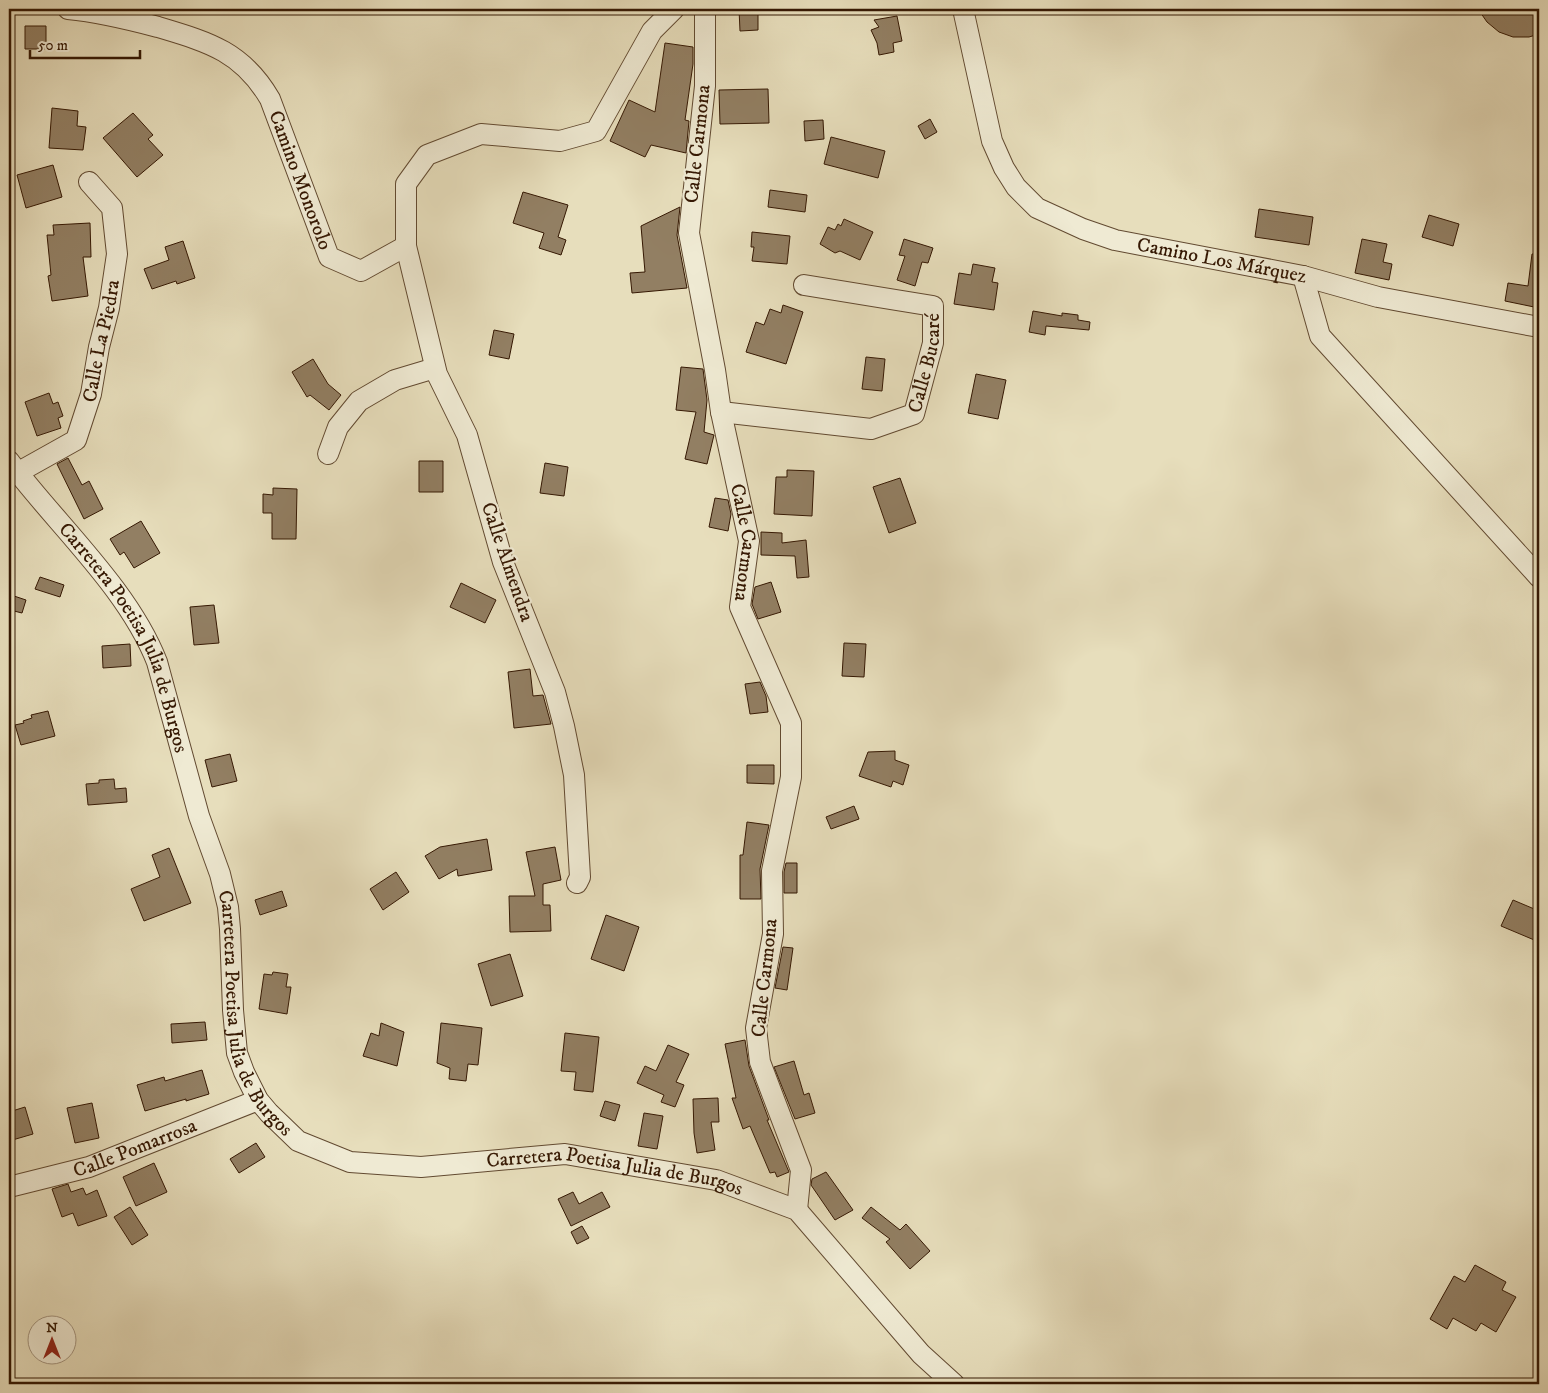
<svg xmlns="http://www.w3.org/2000/svg" width="1548" height="1393" font-family="'IM FELL DW Pica',serif">
	<style>
		.building { fill: #927f63; stroke: #351803 }
		.lines { fill: none; stroke-linecap: round; stroke-linejoin: round }
		.minor-casing { stroke: #624a31; stroke-width: 22 }
		.minor { stroke: #efead3; stroke-width: 20 }
		.labels { text-anchor: middle; dominant-baseline: central; stroke-width: 4.5; stroke-linejoin: round; paint-order: stroke }
		.street-label { font-size: 20px; fill: #351803; stroke: #efead3 }
	</style>
	<rect width="100%" height="100%" fill="#e7debc"/>
	<filter id="stains"><feTurbulence type="fractalNoise" baseFrequency=".004" numOctaves="4"/><feColorMatrix values="0 0 0 0 .2 0 0 0 0 .09 0 0 0 0 .02 0 0 0 .5 -.17"/></filter>
	<radialGradient id="worn" r=".72"><stop offset=".6" stop-color="#630" stop-opacity="0"/><stop offset="1" stop-color="#630" stop-opacity=".3"/></radialGradient>
	<!-- building -->
	<path class="building" d="M739 9H758V30L740 31Z
		M1478 9H1539V34L1529 37H1513L1499 32 1487 22Z
		M897 16 902 41 893 43 894 52 879 55 877 43 871 30 879 27 874 20Z
		M25 26H46V49H25Z
		M665 43 693 47V64L685 120 689 121 686 153 651 145 645 157 610 141 629 100 655 112Z
		M768 89 769 123 720 124 719 90Z
		M52 108 78 111 77 126 86 127 83 150 49 148Z
		M133 113 153 135 148 139 163 155 137 177 103 138Z
		M930 119 937 132 925 139 918 126Z
		M823 120 824 139 805 141 804 121Z
		M831 137 885 151 878 178 824 164Z
		M53 165 62 197 26 208 17 175Z
		M770 190 807 195 805 212 768 207Z
		M523 192 568 205 558 237 566 240 561 255 539 248 544 233 513 223Z
		M680 207 677 235 687 288 632 293 630 273 645 272 641 226Z
		M1259 209 1313 217 1309 245 1255 237Z
		M1429 215 1459 224 1453 246 1422 237Z
		M844 219 873 232 860 260 840 251 835 253 820 244 828 227 835 230 838 224 841 226Z
		M90 223 91 257H83L88 296 52 301 48 276 51 275 47 235H54L53 225Z
		M752 232 790 236 787 264 752 261 754 247H751Z
		M904 239 933 248 928 263 922 262 915 286 897 280 905 256 899 255Z
		M1362 239 1387 244 1383 262 1392 264 1389 280 1355 273Z
		M183 241 195 278 177 284 176 281 152 289 144 269 169 260 165 247Z
		M1532 254H1539V308L1505 301 1508 283 1528 286Z
		M973 264 995 268 992 282 998 283 994 310 954 304 959 273 971 275Z
		M783 305 803 312 786 364 746 352 756 322 764 325 770 309 781 313Z
		M1033 311 1062 316V313L1078 315V320L1090 322 1089 330 1046 326 1045 335 1029 332Z
		M494 330 514 334 509 359 489 355Z
		M866 357 885 359 882 391 862 389Z
		M313 359 328 384 341 395 329 410 310 395 307 397 292 372Z
		M681 367 703 369 707 400 704 432 714 435 707 464 685 459 696 412 676 410Z
		M976 374 1006 380 998 419 968 413Z
		M49 393 53 404 58 402 63 416 58 418 61 428 37 436 25 402Z
		M68 458 82 485 89 481 103 509 84 519 57 464Z
		M419 461H443V492H419Z
		M545 463 568 467 564 496 540 493Z
		M787 470 814 471 812 516 774 514 776 477H787Z
		M900 478 916 523 889 533 873 487Z
		M273 488 297 489 296 539H272V513H263V494L273 495Z
		M715 498 728 500 731 514 728 531 709 527Z
		M141 521 160 553 134 568 124 552 120 555 110 539Z
		M761 532 782 533V543L806 540 809 577 797 578 795 556 761 555Z
		M40 577 64 585 60 597 35 589Z
		M771 582 781 612 758 619 752 604 755 587Z
		M461 583 496 600 485 623 450 607Z
		M14 596 26 600 22 613 10 610Z
		M214 605 219 643 194 645 190 607Z
		M844 643 866 644 864 677 842 676Z
		M130 644 131 666 103 668 102 646Z
		M530 669 533 696 543 695 551 724 514 728 508 672Z
		M760 682 766 696 768 712 750 714 745 684Z
		M48 711 55 736 21 745 15 725 24 723 23 721 32 718 31 715Z
		M895 751V760L909 765 903 785 893 781 891 787 859 776 868 752Z
		M230 754 237 781 212 787 205 760Z
		M747 765H774V784L747 783Z
		M114 779 115 789 126 788 127 802 88 805 86 784 99 783V780Z
		M854 806 859 819 831 829 826 817Z
		M747 822 769 825 760 869 761 899H740V855H743Z
		M487 839 492 870 458 876 457 869 439 879 425 856 440 847Z
		M555 847 561 880 543 884V905H550L551 931 510 932 509 896H535L526 852Z
		M169 848 191 903 144 921 131 889 160 877 152 855Z
		M786 863H797V893H784V872Z
		M396 872 409 892 383 910 370 889Z
		M282 891 287 906 260 915 255 900Z
		M1513 900 1539 911V942L1501 926Z
		M606 915 639 927 624 971 591 959Z
		M783 947 793 948 787 990 775 988Z
		M510 954 523 996 491 1006 478 964Z
		M273 972 288 974 286 987H291L287 1014 259 1009 264 974 272 975Z
		M205 1022 207 1040 172 1043 171 1024Z
		M381 1023 404 1032 397 1066 363 1056 371 1033 379 1036Z
		M441 1023 482 1028 478 1065 468 1064 466 1081 449 1079 450 1068 437 1063Z
		M565 1033 599 1037 593 1092 574 1090 576 1072 561 1071Z
		M745 1040 749 1066 769 1120H767L789 1172 777 1177 775 1172 770 1173 750 1126 743 1129 732 1098H736L725 1044Z
		M668 1045 689 1054 676 1082 684 1085 675 1107 661 1102 664 1095 637 1083 645 1066 656 1071Z
		M794 1061 804 1095 809 1093 815 1113 795 1119 774 1067Z
		M202 1070 209 1094 186 1101V1099L145 1111 137 1085 164 1077 165 1081Z
		M718 1098 719 1122H711L715 1150 697 1153 694 1133 693 1099Z
		M605 1101 620 1105 615 1121 600 1116Z
		M92 1103 99 1138 75 1143 67 1108Z
		M25 1107 33 1134 9 1141V1112Z
		M644 1113 663 1116 657 1149 638 1146Z
		M256 1143 265 1157 239 1173 230 1159Z
		M154 1163 167 1192 136 1206 123 1177Z
		M826 1172 853 1210 835 1220 811 1185 812 1179Z
		M68 1184 71 1192 83 1188 86 1195 97 1190 107 1216 78 1226 73 1213 62 1217 52 1189Z
		M573 1192 579 1204 602 1192 610 1207 571 1226 558 1199Z
		M130 1207 148 1235 132 1245 114 1217Z
		M871 1207 900 1230 906 1224 930 1251 910 1269 886 1242 890 1239 862 1218Z
		M582 1226 589 1238 577 1244 571 1232Z
		M1475 1265 1506 1282 1502 1290 1516 1297 1496 1332 1481 1323 1476 1331 1453 1318 1447 1329 1430 1319 1454 1276 1465 1282Z"/>
	<g class="lines">
		<!-- minor casing -->
		<g class="minor-casing">
			<g id="minor">
				<path id="s1" d="M68 9C99 12 128 19 158 27 208 42 242 51 270 99L329 257 361 271 406 246"/>
				<path id="s2" d="M705 9V86L689 233 715 370 721 412 749 541 740 607 791 723V777L772 871 773 934 756 1028 760 1062 801 1170 797 1210"/>
				<path id="s3" d="M963 9 992 141 1004 168 1016 187 1037 208 1083 229 1115 240 1303 276 1378 297 1539 327"/>
				<path d="M1303 276 1320 336 1539 577"/>
				<path id="s4" d="M721 412 871 429 914 414 933 343V306L804 285"/>
				<path d="M328 454 338 427 359 401 395 380 435 368"/>
				<path id="s5" d="M9 461C57 525 128 588 157 662L199 816 220 874 228 907 230 929 233 1010 237 1053 244 1072 258 1100 269 1113 298 1141 350 1162 421 1167 565 1154 716 1180 797 1210 921 1354 954 1384"/>
				<path id="s6" d="M17 473 76 440 91 394 99 347 109 308 117 254 112 208 89 182"/>
				<path d="M577 883 580 877 574 775 564 726 555 692 503 562 467 435 437 374 406 246V184L427 155 481 134 560 141 596 131 652 31 674 9"/>
				<path id="s7" d="M9 1187 89 1167 258 1100"/>
			</g>
		</g>
		<!-- minor -->
		<use href="#minor" class="minor"/>
	</g>
	<g class="labels">
		<!-- street labels -->
		<g class="street-label">
			<text transform="translate(698 144) rotate(-84)">Calle Carmona</text>
			<text stroke="none"><textPath href="#s1" startOffset="316">Camino Monorolo</textPath></text>
			<text stroke="none"><textPath href="#s3" startOffset="410">Camino Los Márquez</textPath></text>
			<text stroke="none"><textPath href="#s6" startOffset="170">Calle La Piedra</textPath></text>
			<text stroke="none"><textPath href="#s4" startOffset="249">Calle Bucaré</textPath></text>
			<text stroke="none"><textPath href="#s2" startOffset="540">Calle Carmona</textPath></text>
			<text transform="translate(507 562) rotate(71)">Calle Almendra</text>
			<text stroke="none"><textPath href="#s5" startOffset="214">Carretera Poetisa Julia de Burgos</textPath></text>
			<text transform="translate(765 978) rotate(-84)">Calle Carmona</text>
			<text stroke="none"><textPath href="#s5" startOffset="619">Carretera Poetisa Julia de Burgos</textPath></text>
			<text stroke="none"><textPath href="#s7" startOffset="132">Calle Pomarrosa</textPath></text>
			<text stroke="none"><textPath href="#s5" startOffset="1084">Carretera Poetisa Julia de Burgos</textPath></text>
		</g>
	</g>
	<!-- margin -->
	<rect width="1548" height="1393" fill="none" stroke="#e7debc" stroke-width="30"/>
	<rect x="10" y="10" width="1528" height="1373" fill="none" stroke="#351803" stroke-width="2.5"/>
	<rect x="15" y="15" width="1518" height="1363" fill="none" stroke="#351803"/>
	<!-- north arrow -->
	<g transform="translate(52 1340)"><circle r="24" fill="#efead3" stroke="#a59680"/>
	<path d="M0-4L9 19L0 12L-9 19Z" fill="#8f2418"/>
	<text y="-8" font-size="14" font-weight="bold" text-anchor="middle" fill="#351803">N</text>
	</g>
	<!-- scale -->
	<path d="M30 50v8h110v-8" fill="none" stroke="#351803" stroke-width="2.5"/>
	<text x="38" y="50" font-size="15" fill="#351803" stroke="#efead3" stroke-width="4" paint-order="stroke">50 m</text>
	<rect width="100%" height="100%" filter="url(#stains)"/>
	<rect width="100%" height="100%" fill="url(#worn)"/>
</svg>
